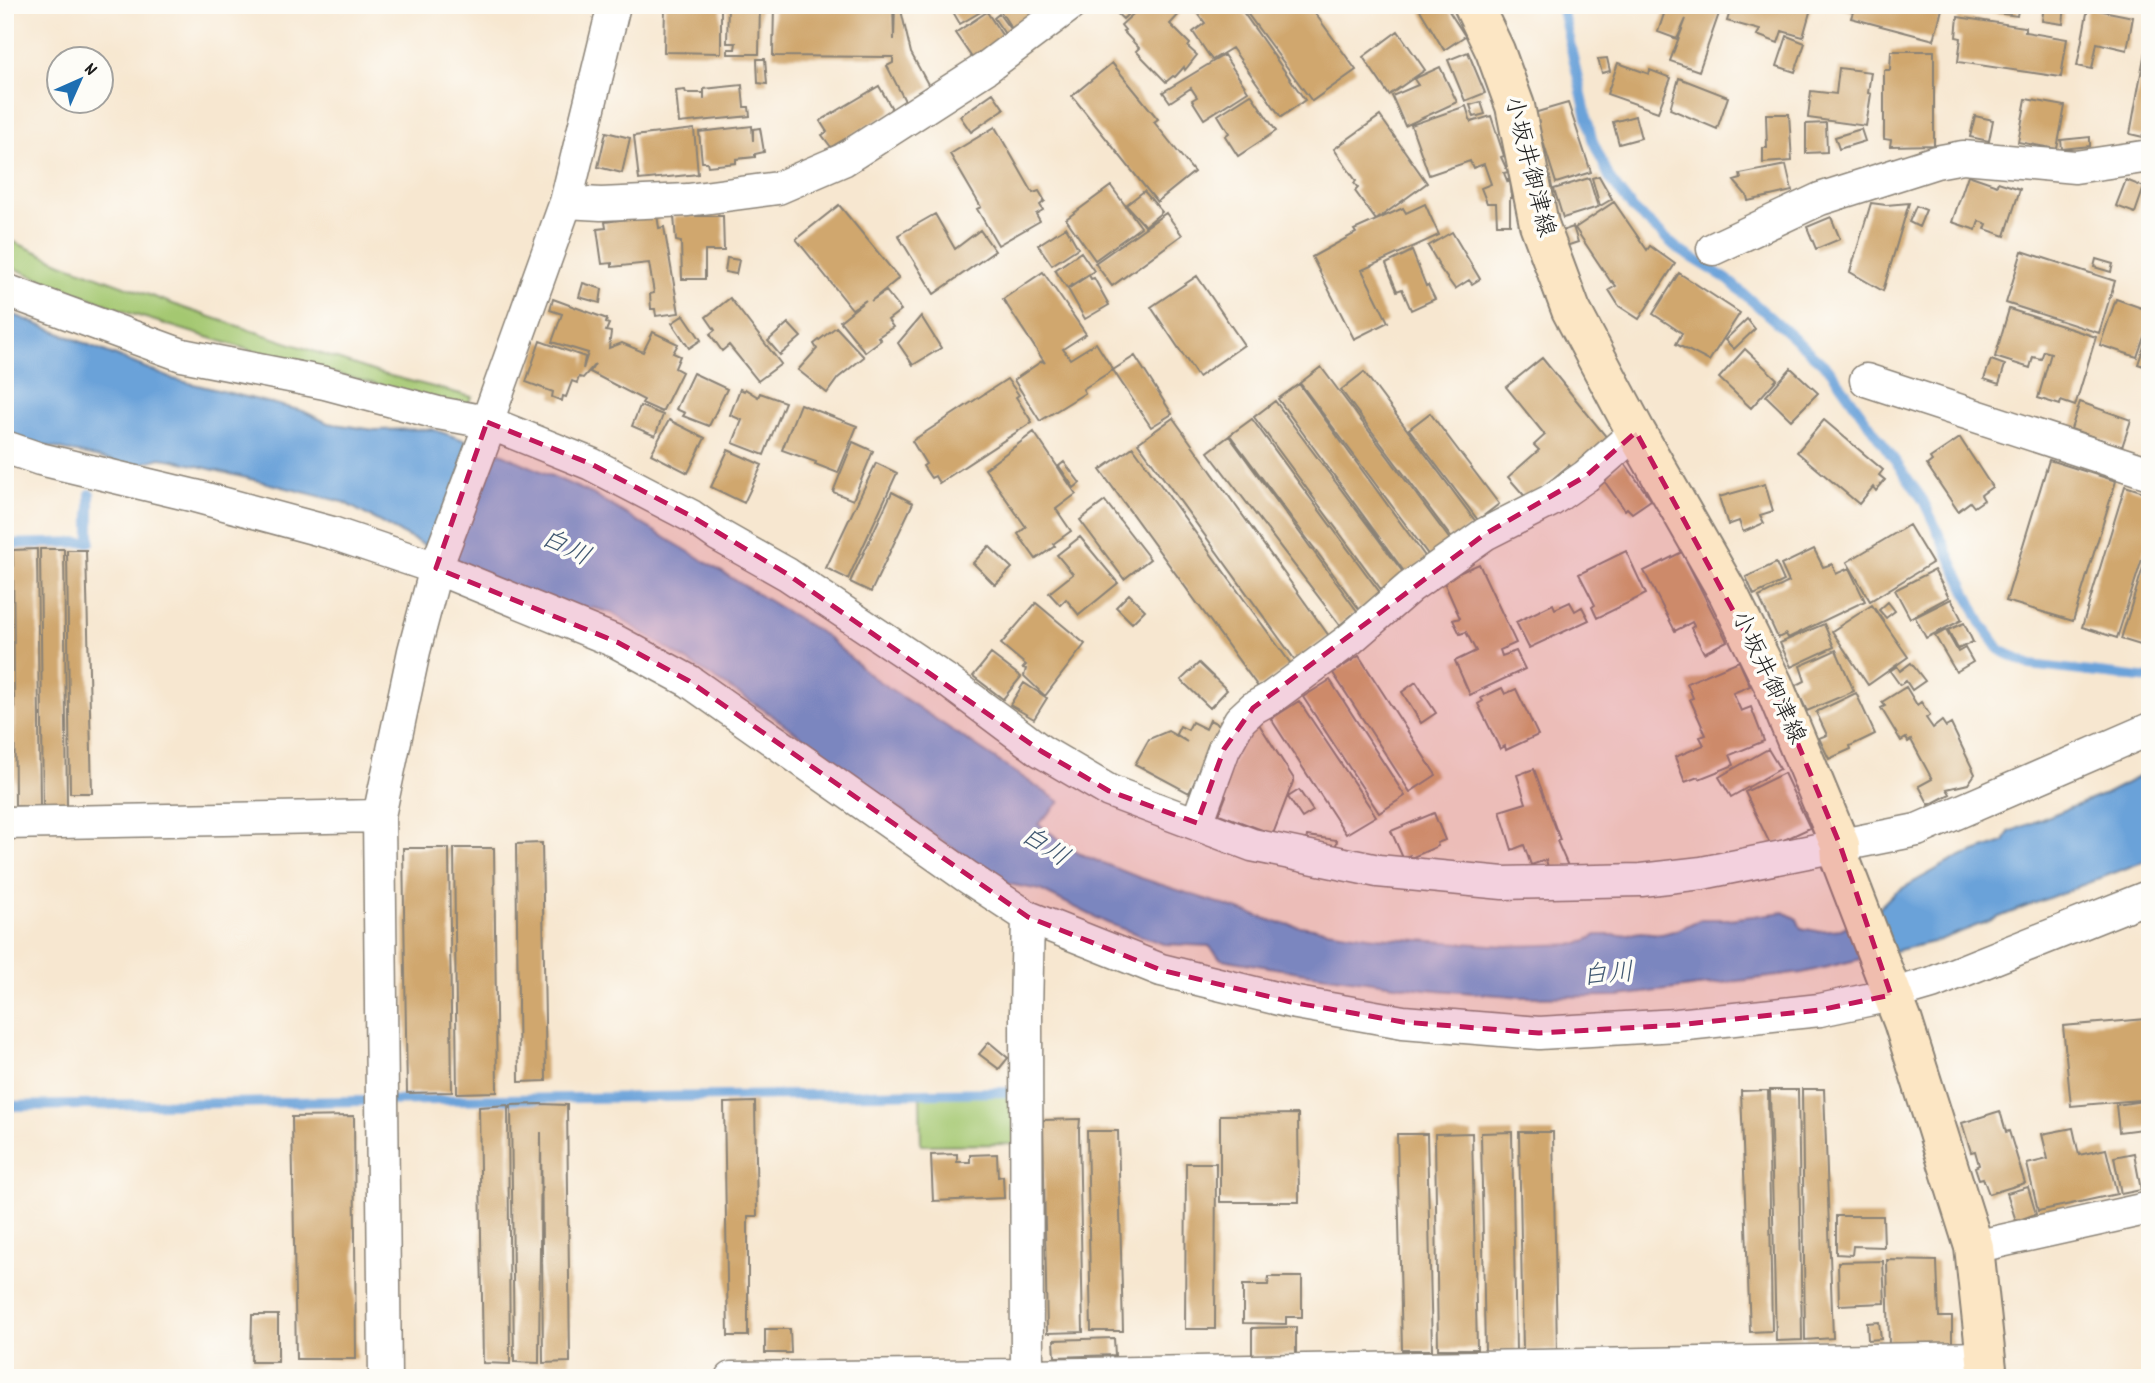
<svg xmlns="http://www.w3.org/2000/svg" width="2155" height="1383" font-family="Dekko,'Klee One',sans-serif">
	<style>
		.green { fill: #a4c871; stroke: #607246; stroke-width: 2 }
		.water { fill: #6ba2d9; stroke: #445f7a; stroke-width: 2 }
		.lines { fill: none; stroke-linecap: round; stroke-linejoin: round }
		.stream { stroke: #6ba2d9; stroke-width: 10 }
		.building { fill: #d0a76e }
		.street-casing { stroke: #8a8276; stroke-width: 35 }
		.secondary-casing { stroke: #8a8276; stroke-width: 42 }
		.street { stroke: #fff; stroke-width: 32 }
		.secondary { stroke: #fce6c4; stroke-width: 38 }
		.marked { fill: #c2185b; fill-opacity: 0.2; stroke: #c2185b; stroke-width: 5; stroke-dasharray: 14 9; stroke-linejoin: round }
		.labels { text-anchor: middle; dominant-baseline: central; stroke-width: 7; stroke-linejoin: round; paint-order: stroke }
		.street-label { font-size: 24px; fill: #1c1c1c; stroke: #fdfcf7 }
		.water-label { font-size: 26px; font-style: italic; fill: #405871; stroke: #fdfcf7 }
	</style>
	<rect width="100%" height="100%" fill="#fdfcf7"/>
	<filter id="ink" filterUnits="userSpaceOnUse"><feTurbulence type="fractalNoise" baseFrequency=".0143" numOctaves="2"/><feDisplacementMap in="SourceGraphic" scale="14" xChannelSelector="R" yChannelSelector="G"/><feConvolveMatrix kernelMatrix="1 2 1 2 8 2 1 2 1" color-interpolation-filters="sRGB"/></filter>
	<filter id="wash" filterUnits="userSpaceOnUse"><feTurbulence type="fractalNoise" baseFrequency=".00686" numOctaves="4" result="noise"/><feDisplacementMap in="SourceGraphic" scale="28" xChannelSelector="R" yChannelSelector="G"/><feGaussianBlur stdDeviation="1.57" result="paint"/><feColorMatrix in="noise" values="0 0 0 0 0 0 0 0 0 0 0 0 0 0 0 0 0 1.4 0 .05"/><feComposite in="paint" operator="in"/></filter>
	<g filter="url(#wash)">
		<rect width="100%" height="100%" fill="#f7e7d0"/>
		<!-- green -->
		<path class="green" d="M5 238 62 263 184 308 379 373 472 397 466 407 282 360 129 313 5 265Z
			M1014 1095 1015 1144 921 1145 920 1096Z"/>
		<!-- water -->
		<path class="water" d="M5 311 173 379 303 411 328 423 374 430 432 429 496 451 592 494 696 556 826 636 871 676 1060 802 1038 824 1080 854 1138 877 1279 923 1375 937 1506 946 1579 944 1597 935H1621L1641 932 1662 934 1677 930 1701 919H1729L1784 912 1797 919 1801 928 1817 931 1841 929 1877 910 1894 893 1955 859 2004 842 2009 832 2105 794 2150 771V859L1937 941 1802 973 1619 996 1522 997 1425 989 1298 972 1221 959 1209 946 1163 944 1107 923 1040 890 1008 884 933 835 839 763 764 710 612 613 594 608 556 610 394 530 343 502 174 460 160 458 134 466 29 442 5 431Z"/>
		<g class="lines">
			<!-- stream -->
			<path class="stream" d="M1561 5 1592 139 1610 179 1633 209 1678 249 1727 279 1831 371 1923 500 1981 623 2000 650 2030 665 2150 679
				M5 544 90 542V494
				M5 1106 1010 1092"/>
		</g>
		<g id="blocks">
			<!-- building -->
			<path class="building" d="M665 5H721V53L664 52Z
				M728 5H760L759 54H728V49H735L736 43H727Z
				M774 5H893L894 40 895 7 900 6 911 53 930 88 905 101 887 66 893 63V57L773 56Z
				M949 5H979L982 11 960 24Z
				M999 5H1051L1014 32 997 6Z
				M1108 5H1137L1123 19Z
				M1143 5H1179L1183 10 1170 24 1190 44 1188 47 1197 55 1185 70 1184 67 1175 77 1173 76 1166 82 1136 51 1139 48 1123 31 1125 30 1121 25Z
				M1192 5H1238L1305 100 1281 117 1232 48 1212 60 1193 32 1205 23Z
				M1241 5H1309L1356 70 1312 101Z
				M1417 5H1445L1465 36 1444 50Z
				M1667 5H1722L1699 71 1670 61 1686 19 1677 39 1658 32Z
				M1732 5H1812L1803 37 1782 31 1778 43 1757 35 1760 30 1727 21Z
				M1830 5H1943L1934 40 1851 18 1853 12Z
				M1961 5H2019L2017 16 1960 8Z
				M2044 5H2065L2063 24 2042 21Z
				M2088 8 2133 17 2127 50 2097 43 2092 69 2077 66Z
				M987 12 1004 38 973 59 955 33Z
				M999 14 1010 29 1005 34 994 18Z
				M1958 17 2025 27V32L2067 39 2061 77 1958 62 1961 38 1956 37Z
				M1398 31 1425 70 1389 95 1363 57Z
				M2148 35 2150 133 2144 132 2143 137 2130 134Z
				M1787 36 1805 43 1795 72 1777 66Z
				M1891 51H1934V145L1890 146 1891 140 1884 139V70H1890Z
				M1468 52 1485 93 1465 101 1448 60Z
				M1224 55 1248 91 1204 119 1192 100 1197 97 1191 88 1170 102 1163 92Z
				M1607 58 1610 71 1602 73 1598 59Z
				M757 59H765L767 84 758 83Z
				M1112 63 1158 119 1154 122 1194 172 1157 202 1072 96Z
				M1618 63 1649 74 1650 70 1671 78 1658 112 1607 94Z
				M1440 67 1457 102 1405 126 1392 96 1418 85 1414 79Z
				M1839 68 1871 72 1868 93 1871 94 1866 126 1808 118 1811 91 1836 94Z
				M1679 78 1728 97 1717 129 1670 109Z
				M742 85 744 107H749L750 116 679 123 676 91 685 90 686 93H704V100V89Z
				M879 86 891 107 890 113 831 147 822 135 827 132 820 121Z
				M993 93 1004 109 971 132 960 116Z
				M1251 94 1276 131 1238 156 1225 136 1229 133 1218 115Z
				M2026 99 2065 106 2057 149 2018 142Z
				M1481 102 1485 114 1474 117 1470 105Z
				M1568 103 1591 172 1556 183 1534 113Z
				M1466 106 1471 122 1491 116 1504 156 1501 157 1508 172 1504 173 1508 183V179H1510L1512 198H1510V224H1497L1496 203H1487L1481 188 1491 184 1484 164 1473 168 1470 161 1429 175 1411 125Z
				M1766 114H1789L1792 161 1763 163V148H1767Z
				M1380 116 1427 183 1376 220 1355 191 1358 188 1354 183 1356 181 1334 149Z
				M1635 116 1641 138 1619 144 1613 122Z
				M1975 116 1993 120 1989 141 1970 137Z
				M1826 123 1827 152 1806 153V124Z
				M752 126 753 141V129L760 128 764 152 755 154V157L736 159V163L708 166 707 162H702L699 132Z
				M995 127 1033 193 1039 191 1045 201 1040 205 1043 210 1036 214 1040 221 998 245 977 209 981 207 950 154Z
				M694 129 698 174 639 180 634 136Z
				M1861 129 1865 141 1839 149 1835 137Z
				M606 132 630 138 622 173 598 167Z
				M2090 137V146L2062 149 2061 140Z
				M1786 165 1792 191 1748 201 1747 196 1734 181 1741 179 1740 174Z
				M1968 175 1997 185 1998 182 2020 189 2005 236 1985 229 1987 224 1979 221 1976 230 1952 222Z
				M1599 176 1612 199 1600 206 1592 178Z
				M1589 178 1598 207 1563 218 1554 189Z
				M2126 180 2144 187 2135 213 2116 206Z
				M1111 186 1141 227 1095 260 1066 219Z
				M1144 191 1162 212 1145 226 1126 205Z
				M1614 202 1647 250 1650 246 1675 264 1639 319 1619 306 1609 290 1616 286 1612 281 1611 282 1575 228Z
				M1871 203 1886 205 1909 203 1883 291 1850 272Z
				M1425 204 1439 235 1362 270 1388 322 1354 339 1312 257 1356 233 1354 230 1403 208 1406 213Z
				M839 205 899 278 871 301 886 291 901 310 888 320 893 327 878 337 881 340 865 352 840 321 866 300 852 309 796 239Z
				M1916 206 1926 210 1919 227 1909 222Z
				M1166 213 1182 235 1112 286 1095 263Z
				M935 214 955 249 980 230 995 251 934 294 898 235Z
				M657 215 659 228 664 227 679 313 656 316 655 309H651L650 294 654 293 649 263 612 267V263L602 264 597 229 606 228 605 222Z
				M674 216H723L724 251H705V279H682L681 242 676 241Z
				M1831 217 1840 239 1816 249 1807 227Z
				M1066 227 1078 248 1052 265 1038 245Z
				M1573 227 1578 242 1566 246 1562 231Z
				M1452 232 1480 279 1472 284 1469 280 1455 289 1437 264 1438 263 1428 246Z
				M1412 251 1426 286 1428 285 1435 299 1411 310 1402 289 1397 291 1386 264Z
				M2022 251 2115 281 2099 333 2006 303Z
				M1081 252 1094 271 1067 288 1055 270Z
				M727 258 739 260 736 274 725 272Z
				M2096 259 2113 264 2111 272 2094 267Z
				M1043 272 1086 334 1063 349 1070 359 1096 343 1113 370 1083 389 1085 393 1040 421 1014 380 1042 361 1045 363 1003 299Z
				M1679 273 1740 313 1709 361 1676 344 1682 333 1653 314Z
				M1089 275 1091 279 1094 278 1109 305 1085 319 1068 289Z
				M1197 276 1244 345 1198 377 1151 307Z
				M583 283 602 289 600 303 579 297Z
				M730 298 781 364 758 381 729 345 722 351 710 334 715 330 706 317Z
				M553 299 607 319 606 323 609 324 606 331 611 332 609 348 622 343 643 352 653 332 678 344 673 353 680 356 675 368 682 372 662 412 642 403 644 400 590 372 595 364 583 378 579 377 577 383 572 381 566 397 563 396 562 401 552 397 553 392 526 382 540 341 585 357 583 369 588 353 552 342 562 314 550 310Z
				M2116 299 2150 311V320L2137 357 2100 345Z
				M2009 309 2096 337 2075 406 2061 401 2060 405 2038 398 2051 353 2044 351 2041 359 2033 357 2030 368 1995 357Z
				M684 315 701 340 689 348 672 323Z
				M921 316 941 348 913 365 898 343Z
				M1747 319 1755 329 1734 349 1725 340Z
				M788 323 801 337 780 355 768 341Z
				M836 327 864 357 838 378 827 393 798 370 817 349 814 344Z
				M2149 332H2150V368L2138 364Z
				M1745 349 1777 379 1751 408 1719 378Z
				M1135 356 1172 414 1151 427 1113 370Z
				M1542 358 1608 439 1572 468 1569 465 1528 500 1508 477 1539 450 1534 445 1545 435 1506 387Z
				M1991 360 2005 365 1999 384 1984 379Z
				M1321 367 1451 541 1430 557 1300 383Z
				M1791 368 1818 393 1791 420 1766 396Z
				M1364 372 1476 522 1453 540 1341 390Z
				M693 373 727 389 709 426 683 416 685 413 676 409Z
				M1007 379 1019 395 1016 397 1032 422 939 483 935 476 931 478 923 466 926 464 912 441Z
				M1299 384 1427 559 1406 574 1278 399Z
				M740 389 744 391 745 389 758 397 760 393 785 402 764 455 733 443 742 420 730 415Z
				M1275 401 1405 575 1383 592 1254 417Z
				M2080 402 2131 420 2122 447 2071 429Z
				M800 404 857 426 838 473 815 464 816 462 782 450Z
				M640 406 663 415 655 436 632 426Z
				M1430 413 1499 504 1478 520 1409 429Z
				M1173 418 1329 636 1295 660 1138 443Z
				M1252 419 1381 594 1360 610 1230 435Z
				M669 420 705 438 688 473 651 454Z
				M1824 420 1883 470 1879 475 1885 480 1876 491 1873 487 1859 504 1797 452Z
				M1034 432 1076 494 1056 509 1071 531 1053 544 1055 546 1036 559 1018 534 1026 527 985 469Z
				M1229 436 1357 611 1340 625 1208 452Z
				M1960 438 1992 487 1981 495 1984 500 1974 507 1970 502 1958 511 1927 465 1932 461 1930 458Z
				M853 442 873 451 853 500 833 492Z
				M1133 447 1291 664 1259 688 1100 470Z
				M728 450 762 465 744 503 711 487Z
				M2049 460 2116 481 2073 621 2006 601Z
				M1064 462 1080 483 1074 488 1059 466Z
				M1624 462 1651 500 1632 513 1627 508 1625 510 1602 478Z
				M876 463 897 473 848 579 826 568Z
				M1765 484 1773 511 1760 515 1764 523 1743 532 1739 521 1728 525 1719 497Z
				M2125 486 2150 494V534L2117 638 2082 627Z
				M892 492 913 503 871 592 850 582Z
				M1105 501 1150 559 1124 579 1080 520Z
				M1909 525 1932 563 1870 601 1847 562Z
				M1080 537 1118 583 1079 615 1066 599 1060 605 1049 593 1073 574 1057 555Z
				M989 546 1012 568 995 585 973 563Z
				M2149 548H2150V648L2121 639Z
				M37 549 40 807 15 806 13 550Z
				M40 549H64L67 807H43Z
				M1814 549 1823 567 1832 564 1836 574 1849 568 1865 601 1788 638 1786 634 1778 638 1759 597 1789 582 1781 565Z
				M67 550H86L92 793H70Z
				M1626 551 1646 594 1597 618 1592 607 1595 605 1579 574Z
				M1682 552 1727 641 1704 653 1691 628 1694 626 1692 622 1675 631 1644 571Z
				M1776 563 1784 581 1754 595 1746 577Z
				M1479 564 1516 643 1500 650 1502 656 1516 651 1525 669 1470 695 1455 661 1476 651 1466 632 1460 634 1453 620 1460 618 1443 580Z
				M1934 570 1949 597 1910 618 1895 590Z
				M1129 594 1145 610 1132 623 1116 607Z
				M1951 599 1962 620 1926 638 1915 617Z
				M1570 602 1575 611 1582 607 1589 620 1529 648 1516 622 1553 604 1555 609Z
				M1888 602 1895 611 1886 618 1879 610Z
				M1036 603 1085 644 1045 696 1024 676 1026 669 1023 668 1026 665 1001 644Z
				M1872 605 1908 657 1868 685 1832 631Z
				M1964 623 1973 642 1958 649 1948 630Z
				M1824 624 1834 647 1791 667 1780 643Z
				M1946 630 1958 652 1965 648 1973 662 1956 672 1935 636Z
				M1836 650 1854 691 1807 711 1795 686 1805 681 1800 666Z
				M991 654 1021 677 1003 699 973 676Z
				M1359 656 1436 775 1410 792 1333 673Z
				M1739 661 1750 686 1733 693 1741 711 1751 707 1764 741 1730 755 1734 765 1699 779 1698 777 1685 782 1675 757 1704 745 1700 737 1706 735 1690 699 1693 698 1687 683Z
				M1199 663 1227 690 1210 708 1181 680Z
				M1911 663 1925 681 1912 690 1906 681 1900 685 1890 671 1897 666 1900 671Z
				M1330 680 1405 796 1379 813 1303 697Z
				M1416 682 1436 713 1421 723 1402 692Z
				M1024 683 1047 698 1034 719 1010 705Z
				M1906 687 1917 705 1921 702 1930 715 1926 718 1933 728 1942 721 1946 727 1951 724 1975 774 1968 784 1947 789 1950 794 1929 805 1919 786 1932 779 1911 740 1908 742 1906 738 1901 741 1881 708 1885 706 1882 702Z
				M1502 688 1505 694 1516 689 1538 735 1506 750 1505 746 1500 749 1478 704 1483 701 1481 698Z
				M1856 693 1875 734 1850 746 1851 749 1829 759 1819 738 1827 735 1816 712Z
				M1299 701 1376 816 1346 834 1271 719Z
				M1210 720 1223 727 1189 793 1135 764 1149 739 1168 731 1187 742 1176 734 1180 726 1188 730 1192 722 1206 729Z
				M1257 721 1294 779 1273 834 1219 814 1226 796 1221 794 1238 751Z
				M1768 749 1780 769 1731 797 1719 777Z
				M1534 769 1560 840 1557 841 1568 866 1548 867 1546 860 1531 865 1524 845 1512 850 1500 811 1526 803 1517 775Z
				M1784 773 1810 828 1771 846 1745 792Z
				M1299 790 1313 811 1302 818 1288 797Z
				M1434 813 1445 840 1437 843 1438 846 1411 858 1410 855 1403 858 1391 831Z
				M1307 836 1337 840 1335 851 1305 846Z
				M542 843 546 1081 519 1082 516 844Z
				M403 848H449L452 1092 407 1093Z
				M454 848H494L497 1092 457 1093Z
				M2146 1019 2150 1061V1099L2071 1106 2063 1026Z
				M989 1042 1008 1058 999 1069 979 1054Z
				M1802 1089H1824L1833 1338 1805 1340Z
				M1768 1090 1772 1331 1750 1332 1741 1091Z
				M1770 1090H1798L1802 1340 1776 1341Z
				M2150 1100V1128L2119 1132 2116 1105Z
				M755 1102 757 1216H748V1336H728L724 1103Z
				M540 1104 567 1105 570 1362 543 1363 541 1132 539 1363 514 1362 511 1105Z
				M508 1105 510 1364 483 1363 479 1107Z
				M2000 1111 2006 1132 2009 1131 2025 1183 1989 1194 1983 1178 1979 1179 1975 1167 1979 1165 1975 1151 1971 1152 1962 1123Z
				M1298 1114 1299 1202H1220V1115Z
				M354 1116 356 1359H296L292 1117Z
				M1080 1119 1079 1130 1083 1332 1047 1333 1043 1120Z
				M2073 1128 2079 1155 2106 1149 2117 1194 2038 1211 2027 1164 2048 1159 2042 1134Z
				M1087 1131H1118L1123 1331H1091Z
				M1512 1132 1516 1351 1485 1352 1481 1133Z
				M1519 1132H1553L1557 1350 1523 1351Z
				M1472 1133 1477 1349H1438L1435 1134Z
				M1397 1134H1427L1432 1350H1402Z
				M2134 1153 2141 1190 2121 1194 2114 1157Z
				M957 1154V1162H970V1155L997 1154 998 1177 1003 1176 1004 1198 933 1201 931 1155Z
				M1186 1163H1216L1215 1329H1185Z
				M2028 1187 2036 1214 2016 1221 2007 1193Z
				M1836 1216H1883L1884 1247 1853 1246 1852 1255 1836 1254Z
				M1887 1260 1937 1261 1939 1317H1952V1346L1889 1347Z
				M1883 1261 1885 1303 1839 1305 1838 1262Z
				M1269 1277H1302V1317H1286V1324L1243 1323V1285H1268Z
				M252 1315H278V1362H251Z
				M1879 1322 1881 1339 1868 1340 1867 1323Z
				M1296 1327V1354L1252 1356V1328Z
				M765 1329H790L791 1353H765Z
				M1114 1338 1115 1355 1055 1357 1054 1340Z"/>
		</g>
	</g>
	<g filter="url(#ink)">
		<use href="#blocks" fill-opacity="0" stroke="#8a8276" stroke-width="2"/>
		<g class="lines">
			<!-- street casing -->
			<g class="street-casing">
				<path id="street" d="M566 202 601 204 688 200 778 188 843 160 986 68 1070 5
					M1713 249 1820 199 1936 162 1963 157 2075 167 2150 156
					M5 290 182 355 325 383 438 413 487 422 591 464 691 516 718 535 787 574 950 683 1041 751 1109 791 1252 845 1378 871 1503 883 1641 880 1702 873 1917 830 2150 729
					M1866 380 2150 473
					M5 447 40 459 195 496 332 533 436 568 617 642 689 681 966 876 1028 917 1161 970 1291 1002 1403 1022 1539 1033 1677 1025 1820 1010 1891 995 1932 983 2150 896
					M5 823 379 816
					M1197 823 1224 749 1240 720 1253 708 1271 698 1349 640 1410 587 1485 534 1550 501 1586 476 1636 432
					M1974 1247 2150 1208
					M385 1378 379 816 414 651 436 568 485 438 487 422 566 202 614 5
					M732 1378 1027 1375 1987 1358
					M1027 1378 1026 1013 1028 917"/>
			</g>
			<!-- secondary casing -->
			<g class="secondary-casing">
				<path id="secondary" d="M1473 5 1495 51 1515 106 1539 224 1571 310 1636 432 1728 593 1773 684 1840 845 1841 861 1903 1022 1974 1247 1988 1378"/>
			</g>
			<!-- street -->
			<use href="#street" class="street"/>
			<!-- secondary -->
			<use href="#secondary" class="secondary"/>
		</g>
	</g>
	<!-- marked area -->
	<path class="marked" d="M487 422 591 464 691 516 787 574 1041 751 1109 791 1197 823 1224 749 1253 708 1485 534 1586 476 1636 432 1773 684 1840 845 1891 995 1820 1010 1677 1025 1539 1033 1403 1022 1291 1002 1161 970 1028 917 689 681 617 642 436 568Z"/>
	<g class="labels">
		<!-- street labels -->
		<g class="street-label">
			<text transform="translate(1528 167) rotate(76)">小坂井御津線</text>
			<text transform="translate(1767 678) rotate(65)">小坂井御津線</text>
		</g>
		<!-- water labels -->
		<g class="water-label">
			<text transform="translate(565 549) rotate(26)">白川</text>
			<text transform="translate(1044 848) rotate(33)">白川</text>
			<text transform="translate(1608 976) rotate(-5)">白川</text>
		</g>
	</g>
	<!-- margin -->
	<rect width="2155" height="1383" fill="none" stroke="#fdfcf7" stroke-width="28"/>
	<!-- north arrow -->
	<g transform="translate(80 80) rotate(45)"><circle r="33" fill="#fdfcf7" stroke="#a3a29f" stroke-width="2"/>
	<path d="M0-5L12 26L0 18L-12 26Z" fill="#1f6fb2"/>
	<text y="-10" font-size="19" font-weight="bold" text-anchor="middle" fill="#1c1c1c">N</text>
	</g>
</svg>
